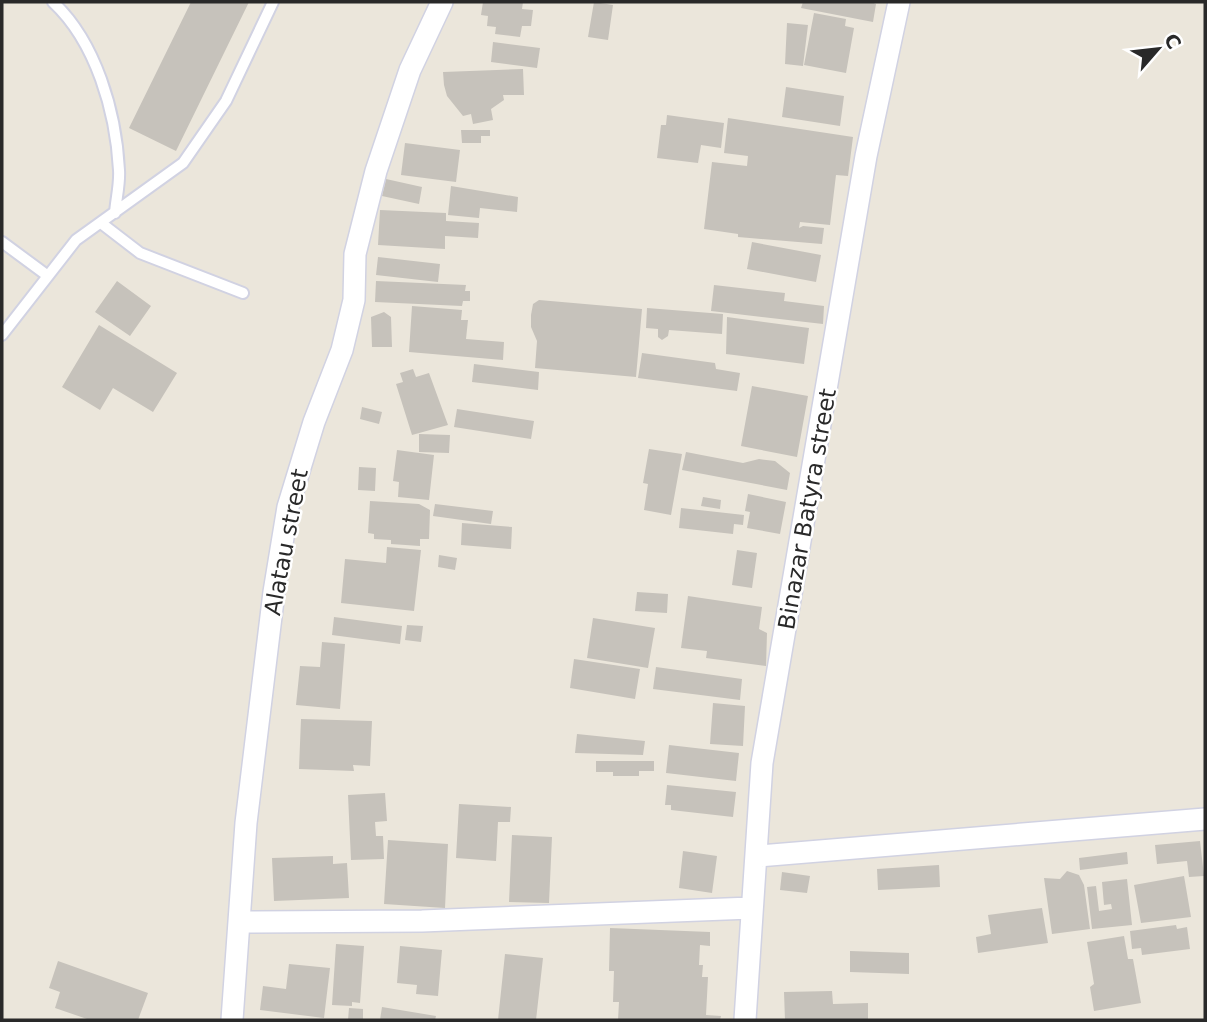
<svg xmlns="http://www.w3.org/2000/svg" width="1207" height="1022" font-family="'DejaVu Sans',sans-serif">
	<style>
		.building { fill: #c6c2bb }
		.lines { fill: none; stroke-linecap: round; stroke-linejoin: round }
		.service-casing { stroke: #d1d2e2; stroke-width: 14 }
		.minor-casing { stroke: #d1d2e2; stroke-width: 24 }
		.service { stroke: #fff; stroke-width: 10 }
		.minor { stroke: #fff; stroke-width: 21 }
		.labels { text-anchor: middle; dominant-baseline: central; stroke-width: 5; stroke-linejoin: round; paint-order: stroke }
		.street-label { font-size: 23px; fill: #292929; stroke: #fff }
	</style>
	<rect width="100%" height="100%" fill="#ebe6db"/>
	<!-- building -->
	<path class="building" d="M191 2H249L176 151 129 128Z
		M483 2H523L522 9 533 10 531 26H522L520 37 495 34 496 27 487 26 488 16 481 15Z
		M594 2 613 5 608 40 588 37Z
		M803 2H871L876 4 873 22 801 8Z
		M814 13 846 19 845 26 854 28 846 73 804 65Z
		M787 23 808 25 803 66 785 64Z
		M493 42 540 48 537 68 491 62Z
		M523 69 524 95H503L504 100 491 109 493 120 473 124 471 114 463 116 447 96 444 85 443 72Z
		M786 87 844 96 840 126 782 117Z
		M667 115 724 123 721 148 701 145 698 163 657 158 661 125H666Z
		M728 118 853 137 848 176 836 175 830 225 800 222 799 228 803 226 824 228 822 244 738 237V234L704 229 712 162 747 166 748 156 724 153Z
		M461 130H490V136H481V143H462Z
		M405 143 460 150 456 182 401 175Z
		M386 179 422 187 419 204 382 196Z
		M451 186 518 197 517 212 480 208 479 218 448 215Z
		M380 210 446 213V221L479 223 478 238 445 236V249L378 245Z
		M752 242 821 255 816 282 747 269Z
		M378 257 440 264 438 282 376 275Z
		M117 281 151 306 130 336 95 312Z
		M376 281 466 285 465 291H470V301H463L462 306 375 302Z
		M714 285 785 293 784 301 824 306 823 324 711 311Z
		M539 300 642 309 636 377 535 368 537 341 531 327V315L533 304Z
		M412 306 462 310 461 320H468L466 339 504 342 503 360 409 352Z
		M647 308 723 314 722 334 669 330 668 336 662 340 658 337V329L646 328Z
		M384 312 391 317 392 347H372L371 317Z
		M727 317 809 328 804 364 726 354Z
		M99 325 177 373 153 412 113 388 100 410 62 387Z
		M642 353 715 363 716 369 740 373 737 391 638 378Z
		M474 364 539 372 538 390 472 382Z
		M413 369 416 377 429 373 448 425 412 435 396 384 403 382 400 373Z
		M752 386 808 396 797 457 741 446Z
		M362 407 382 412 379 424 360 419Z
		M457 409 534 421 531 439 454 427Z
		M419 434 450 435 449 453 419 452Z
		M649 449 682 454 671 515 644 510 648 484 643 483Z
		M397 450 434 455 429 500 398 497 399 482 393 481Z
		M686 452 743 463 759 459 775 461 790 473 787 490 682 470Z
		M359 467 376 468 375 491 358 490Z
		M748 494 786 502 780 534 747 528 750 512 745 511Z
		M703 497 721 500 720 509 701 506Z
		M370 501 419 504 430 510 429 539H420V546L391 544V540L374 539V534L368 533Z
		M435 504 493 511 491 524 433 516Z
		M681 508 744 515 743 525 734 524 733 534 679 528Z
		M462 523 512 527 511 549 461 545Z
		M387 547 421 550 414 611 341 603 345 559 386 563Z
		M737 550 757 553 752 588 732 585Z
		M439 555 457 558 455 570 438 567Z
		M637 592 668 594 667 613 635 611Z
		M688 596 762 607 759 629 767 633 766 666 706 658 707 651 681 648Z
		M334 617 402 626 400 644 332 635Z
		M593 618 655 628 648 668 587 658Z
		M407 625 423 626 421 642 405 640Z
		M322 642 345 644 340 709 296 705 300 666 320 667Z
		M574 659 640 669 635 699 570 688Z
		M656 667 742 679 740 700 653 689Z
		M713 703 745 706 743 746 710 744Z
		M301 719 372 721 370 766 353 765 354 771 299 769Z
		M577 734 645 741 643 755 575 753Z
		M669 745 739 753 736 781 666 773Z
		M596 761H654V771H639V776H613V772H596Z
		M667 785 736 792 733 817 671 810V805H665Z
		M385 793 387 821 375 822 376 836H383L384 859 351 860 348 795Z
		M459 804 511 807 510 822H498L496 861 456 858Z
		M512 835 552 837 549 903 509 902Z
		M388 840 448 844 445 908 384 904Z
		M1200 841 1204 876 1189 877 1187 861 1157 864 1155 845Z
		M683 851 717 856 712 893 679 888Z
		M1127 852 1128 864 1080 870 1079 858Z
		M333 856V864L347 863 349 898 274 901 272 858Z
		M939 865 940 887 878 890 877 869Z
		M1067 871 1079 875 1084 885 1090 929 1052 934 1044 878 1060 879Z
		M782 872 810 876 807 893 780 890Z
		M1184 876 1191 917 1141 923 1134 885Z
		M1127 879 1132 925 1092 929 1087 887 1096 886 1099 911 1112 909 1111 904 1104 905 1102 882Z
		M1042 908 1048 943 978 953 976 937 991 934 988 915Z
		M1176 925 1177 929 1187 927 1190 949 1142 955 1141 948 1132 949 1130 931Z
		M610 928 710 932V946L700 945 699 965H703L702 977H708L706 1015 721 1016 720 1020H618L619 1002H613L614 971H609Z
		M1124 936 1128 959H1133L1141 1003 1094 1011 1090 987 1094 984 1087 942Z
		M336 944 364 946 360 1003 352 1002V1006L332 1005Z
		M400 946 442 950 438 996 416 994 417 985 397 983Z
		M850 951 909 953V974L850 972Z
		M505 954 543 958 536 1020H498Z
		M58 961 148 993 138 1020H90L55 1008 60 992 49 988Z
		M289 964 330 968 324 1018 260 1010 263 986 286 989Z
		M832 991 833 1004 868 1003V1020H785L784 992Z
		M382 1007 436 1016 435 1020H380Z
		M349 1008 363 1009V1020H348Z"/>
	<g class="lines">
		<!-- service casing -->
		<g class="service-casing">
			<path id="service" d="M53 2C96 42 116 112 119 170 120 184 116 199 115 213
				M101 223 140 253 243 293
				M2 242 48 276
				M2 335 76 240 183 163 226 101 273 2"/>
		</g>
		<!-- minor casing -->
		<g class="minor-casing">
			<path id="minor" d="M758 856 1205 819
				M240 922 422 921 751 908
				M232 1020 246 823 274 592 288 507 314 422 342 350 354 300 355 254 376 171 410 70 442 2
				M745 1020 762 763 866 156 899 2"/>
		</g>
		<!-- service -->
		<use href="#service" class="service"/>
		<!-- minor -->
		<use href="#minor" class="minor"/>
	</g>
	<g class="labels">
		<!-- street labels -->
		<g class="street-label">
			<text transform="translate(807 509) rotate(-80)">Binazar Batyra street</text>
			<text transform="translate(286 542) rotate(-79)">Alatau street</text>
		</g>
	</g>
	<!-- border -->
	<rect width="1207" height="1022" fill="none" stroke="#292929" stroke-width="7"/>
	<!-- north arrow -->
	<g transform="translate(1158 49) rotate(62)" stroke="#ffffff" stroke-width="5" paint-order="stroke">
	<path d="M0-5L12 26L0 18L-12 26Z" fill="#292929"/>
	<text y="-10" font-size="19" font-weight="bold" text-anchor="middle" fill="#292929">С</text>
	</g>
</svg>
